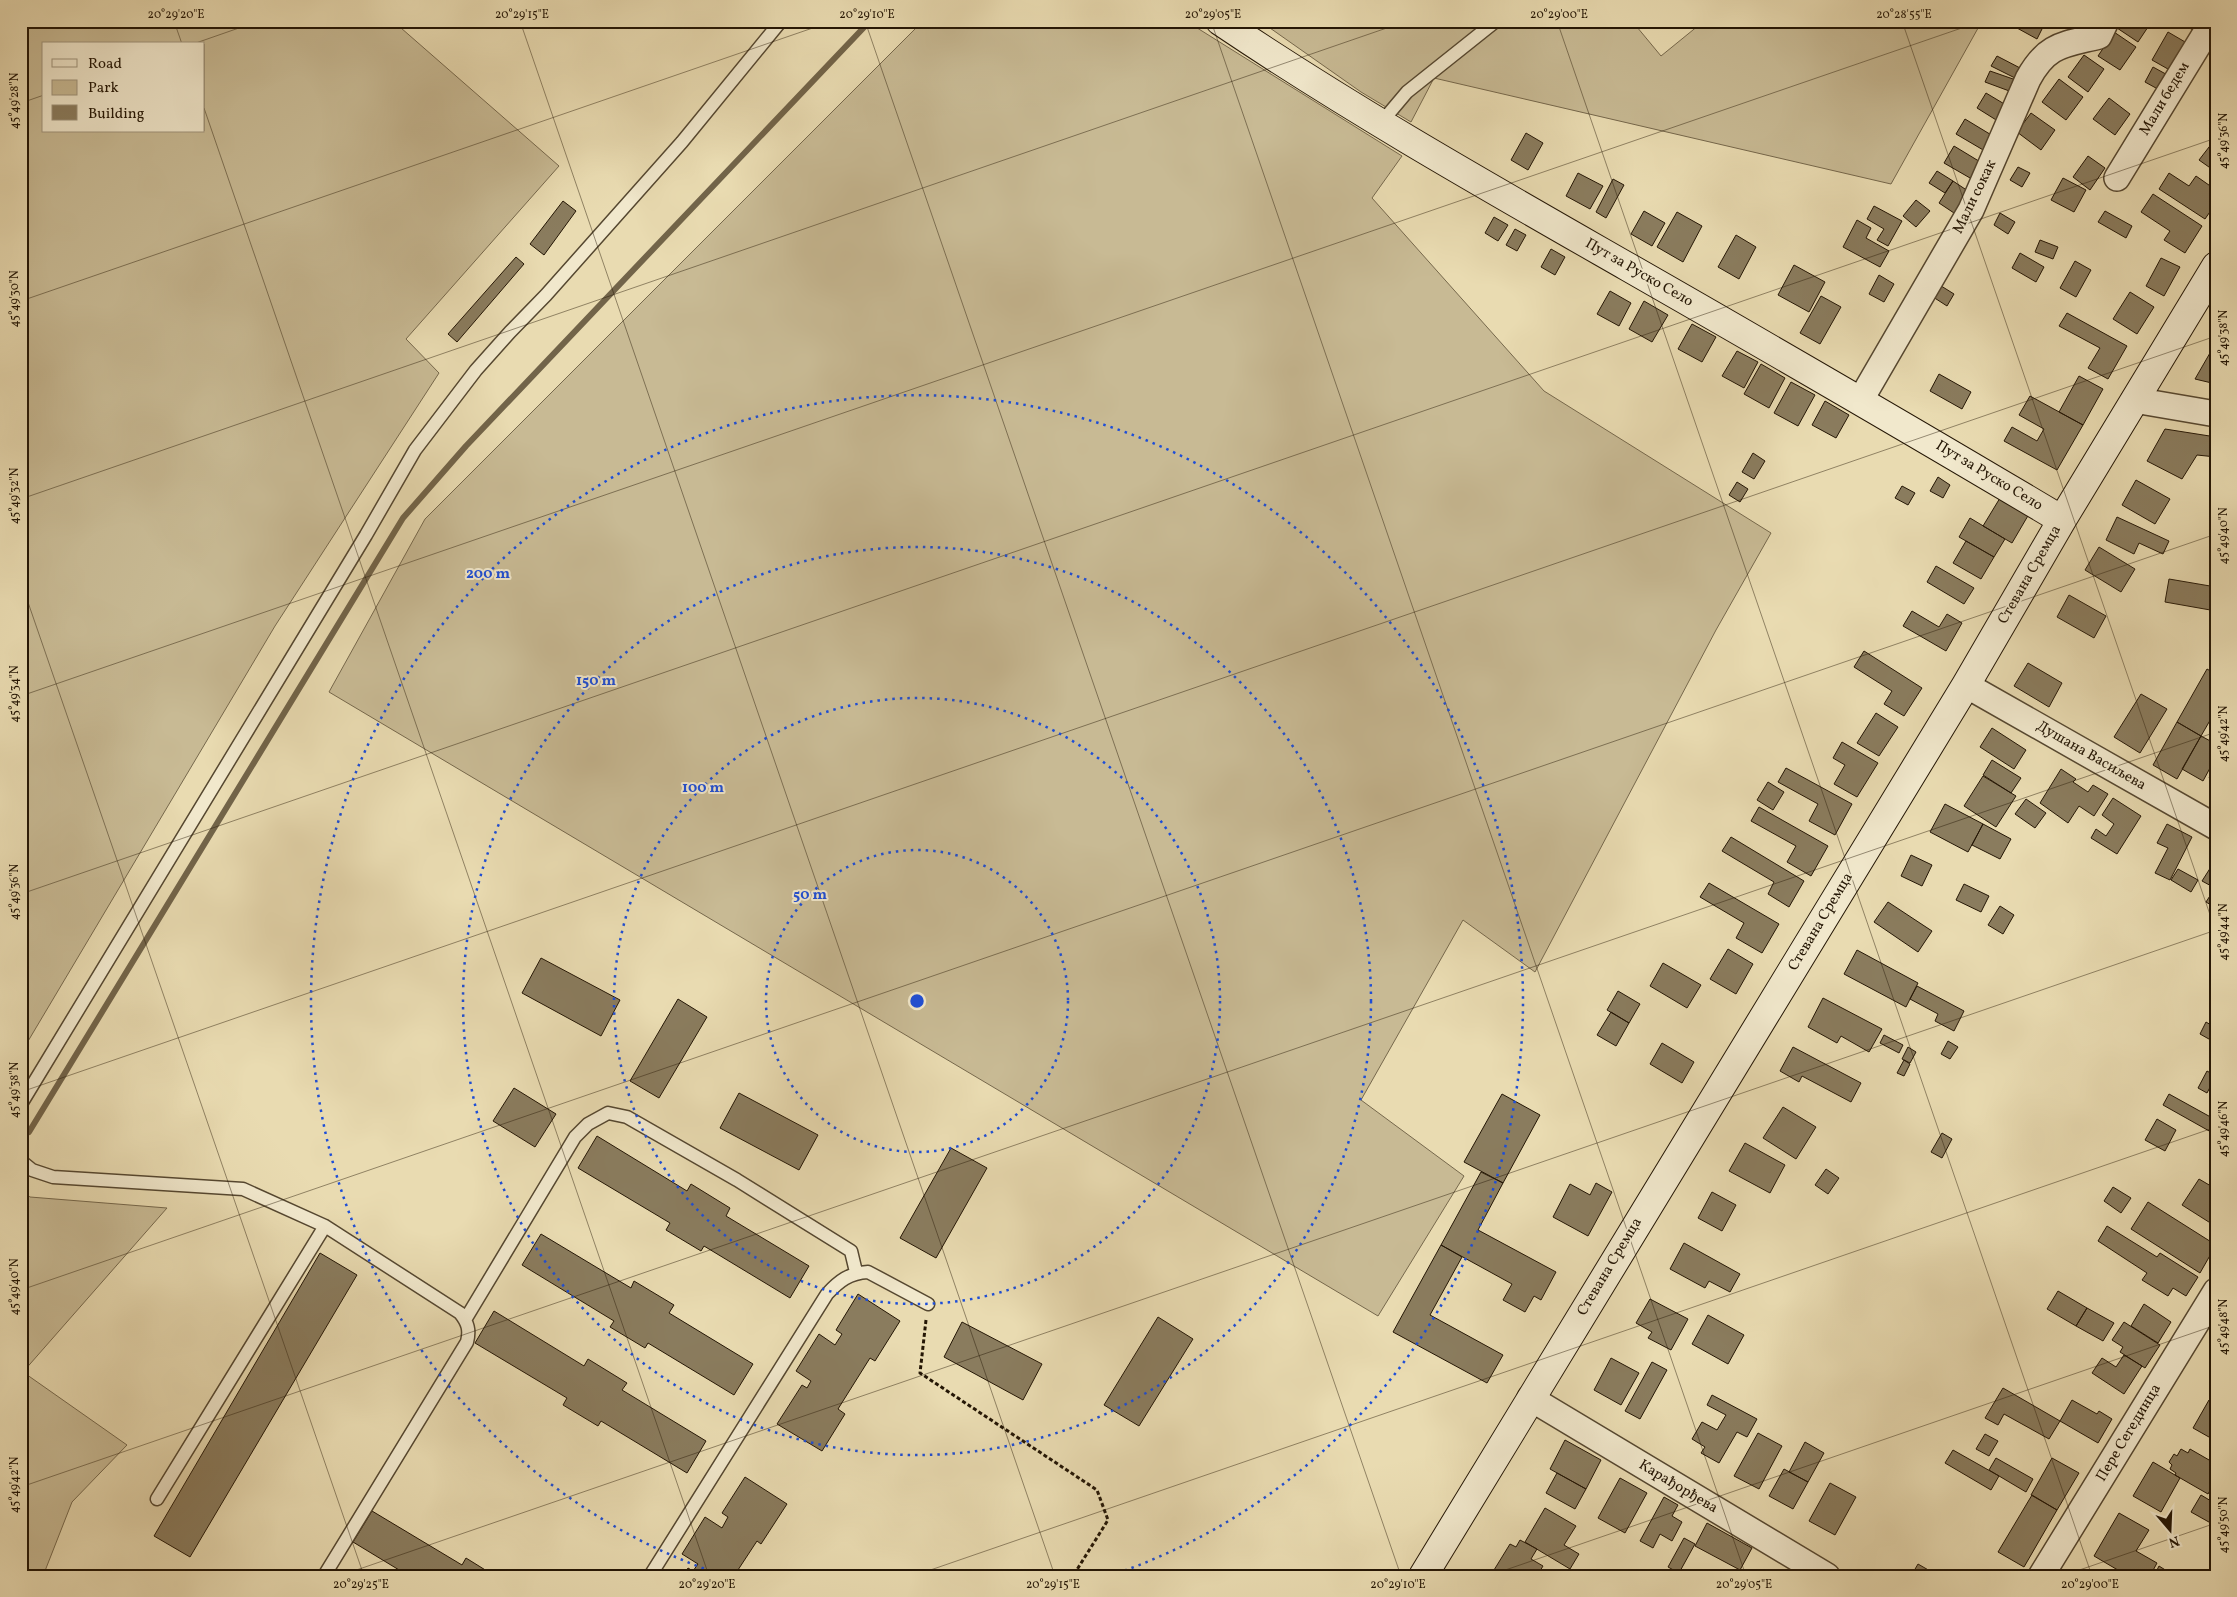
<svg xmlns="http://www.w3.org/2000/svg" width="2237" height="1597" font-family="Vollkorn,serif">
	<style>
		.green { fill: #c8ba94; stroke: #76684c; fill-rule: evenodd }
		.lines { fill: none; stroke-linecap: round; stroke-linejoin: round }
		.stream { stroke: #726449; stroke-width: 6 }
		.building { fill: #8a7c5e; stroke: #241605 }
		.lane-casing { stroke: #554730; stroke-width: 15 }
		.street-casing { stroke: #554730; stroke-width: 28 }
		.secondary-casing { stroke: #241605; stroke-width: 30 }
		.path { stroke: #241605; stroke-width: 3; stroke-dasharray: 4 2.5; stroke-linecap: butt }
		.lane { stroke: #f1e8cc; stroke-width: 12 }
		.street { stroke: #f1e8cc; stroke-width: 25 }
		.secondary { stroke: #f1e8cc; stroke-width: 28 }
		.ticks { fill: none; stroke: #241605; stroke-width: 1; stroke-opacity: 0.45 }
		.ring { fill: none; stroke: #1d4ed8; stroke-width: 2.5; stroke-dasharray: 2.5 5 }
		.labels { text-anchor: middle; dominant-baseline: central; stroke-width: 4; stroke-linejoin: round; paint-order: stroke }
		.street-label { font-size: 15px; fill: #241605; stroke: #f1e8cc }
		.centre { fill: #1d4ed8; stroke: #f1e8cc; stroke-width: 2.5 }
		.ring-label { font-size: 15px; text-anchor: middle; font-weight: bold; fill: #1d4ed8; stroke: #f1e8cc; stroke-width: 4; stroke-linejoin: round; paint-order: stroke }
		.neatline { fill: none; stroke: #241605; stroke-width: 2 }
		.ticks-label { font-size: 12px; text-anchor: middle; fill: #241605 }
	</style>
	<rect width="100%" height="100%" fill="#e9dbb1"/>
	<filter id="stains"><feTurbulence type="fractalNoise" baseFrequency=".004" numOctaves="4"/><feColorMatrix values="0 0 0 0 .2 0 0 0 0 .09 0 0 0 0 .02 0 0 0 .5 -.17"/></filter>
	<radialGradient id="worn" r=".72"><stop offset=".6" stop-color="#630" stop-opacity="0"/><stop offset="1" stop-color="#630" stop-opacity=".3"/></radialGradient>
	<!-- green -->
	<path class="green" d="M21 21H393L559 166 406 339 439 373 275 626 21 1053ZM44 44H204V131H44Z
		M923 21H1186L1402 156 1372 198 1544 391 1771 533 1716 630 1535 972 1463 920 1361 1100 1464 1176 1378 1316 329 692 425 519Z
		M1260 21H1632L1661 56 1704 21H1982L1891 184 1434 78 1411 122 1361 92Z
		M21 1190 30 1197 167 1208 23 1372 127 1445 72 1502 43 1576H21Z"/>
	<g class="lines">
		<!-- stream -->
		<path class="stream" d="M29 1132 403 518 466 446 870 21"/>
	</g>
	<!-- building -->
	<path class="building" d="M2020 21H2046L2037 39 2017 28Z
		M2070 21H2094L2088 31Z
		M2122 21H2139L2148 27 2138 42 2117 28Z
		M2176 21H2202L2197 32Z
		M2114 32 2136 47 2120 70 2098 56Z
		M2168 32 2192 46 2175 73 2152 60Z
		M2084 55 2104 69 2088 92 2068 77Z
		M1997 56 2022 69 2017 79 1991 66Z
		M2153 67 2173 78 2165 93 2145 82Z
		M1990 71 2016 80 2012 92 1985 82Z
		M2059 79 2083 97 2066 120 2042 102Z
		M1986 93 2011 108 2001 123 1977 108Z
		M2109 98 2130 114 2115 135 2093 119Z
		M2031 113 2055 130 2041 150 2017 132Z
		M1965 119 1998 139 1990 154 1956 134Z
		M1526 133 1543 143 1528 170 1511 160Z
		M2216 138V172L2199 160Z
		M1954 146 1987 166 1977 182 1944 163Z
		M2088 156 2105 168 2090 190 2073 177Z
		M2018 167 2030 173 2022 187 2010 180Z
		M1937 171 1953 181 1945 193 1929 183Z
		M1578 173 1603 186 1590 209 1566 196Z
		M2169 173 2189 186 2196 176 2216 190V203L2205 219 2159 189Z
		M2063 178 2086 190 2074 212 2051 200Z
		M1613 179 1624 185 1606 218 1596 212Z
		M1953 181 1971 193 1957 215 1939 203Z
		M2153 194 2202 226 2185 253 2164 240 2170 231 2141 212Z
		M1916 200 1930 211 1916 227 1903 216Z
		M563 201 576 211 544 255 530 244Z
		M1874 206 1902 221 1888 246 1877 240 1884 229 1867 219Z
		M1644 211 1665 223 1652 246 1631 234Z
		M2105 211 2132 226 2126 238 2098 222Z
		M1677 212 1702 226 1683 262 1657 247Z
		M2000 213 2015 222 2008 234 1994 225Z
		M1494 217 1508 225 1498 241 1485 233Z
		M1857 220 1871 228 1866 238 1889 251 1880 267 1843 247Z
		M1515 229 1526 235 1517 251 1506 245Z
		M1736 235 1756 247 1739 279 1718 267Z
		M2040 240 2058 247 2053 259 2035 252Z
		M1551 249 1565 257 1555 275 1541 267Z
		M2020 253 2044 267 2036 282 2012 268Z
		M516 257 524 264 457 342 448 334Z
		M2161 258 2180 267 2164 296 2146 286Z
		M2075 261 2091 270 2076 297 2060 288Z
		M1794 265 1825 282 1809 312 1778 295Z
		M1879 275 1894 284 1884 302 1869 294Z
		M1938 284 1954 294 1947 306 1930 295Z
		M1610 291 1631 303 1619 326 1597 314Z
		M2130 292 2154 307 2137 334 2113 319Z
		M1821 296 1841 307 1820 344 1800 333Z
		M1644 301 1668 315 1652 342 1629 329Z
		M2067 313 2127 346 2108 379 2088 368 2100 348 2059 326Z
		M1692 324 1716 337 1702 362 1678 349Z
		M2214 346 2216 347V384L2195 379Z
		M1737 351 1758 362 1744 388 1722 376Z
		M1761 364 1785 378 1769 408 1744 394Z
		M1939 374 1971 392 1962 409 1930 391Z
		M2079 376 2103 389 2083 425 2059 412Z
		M1791 382 1815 395 1798 426 1774 413Z
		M2030 396 2083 425 2057 470 2004 441 2012 427 2037 441 2044 429 2019 415Z
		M1825 401 1849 415 1836 438 1812 425Z
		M2165 429 2216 437V457L2197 455 2182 479 2147 461Z
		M1753 453 1765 461 1754 479 1742 472Z
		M1938 477 1950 485 1943 498 1930 491Z
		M2136 480 2170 499 2155 524 2122 505Z
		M1737 482 1748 489 1740 502 1729 495Z
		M1902 486 1915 493 1908 505 1895 498Z
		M2000 498 2029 514 2012 543 1983 526Z
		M2117 517 2169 541 2163 554 2139 543 2134 554 2106 540Z
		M1970 518 2005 539 1994 557 1959 537Z
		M1966 541 1994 557 1981 579 1953 563Z
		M2099 547 2135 569 2121 592 2085 570Z
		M1936 566 1974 588 1964 604 1927 582Z
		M2169 579 2216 587V611L2165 602Z
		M2069 595 2106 616 2094 638 2057 617Z
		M1912 611 1939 627 1947 614 1962 623 1946 651 1903 626Z
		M1864 651 1922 688 1904 716 1884 704 1892 691 1854 667Z
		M2028 663 2062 683 2049 707 2014 686Z
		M2207 669 2216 674V710L2201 736 2177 722Z
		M2141 694 2167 709 2140 753 2114 737Z
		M1876 713 1898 727 1879 756 1857 743Z
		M2177 722 2201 736 2177 779 2153 765Z
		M1992 728 2026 750 2014 769 1980 747Z
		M2201 736 2216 744V757L2203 781 2182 769Z
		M1842 742 1878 763 1857 797 1834 784 1845 765 1833 758Z
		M1992 760 2021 778 2011 793 1983 775Z
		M2216 766V782L2209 778Z
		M1786 768 1852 804 1835 835 1809 821 1818 804 1778 782Z
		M2061 769 2076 779 2073 782 2088 792 2093 785 2108 794 2094 816 2079 806 2068 823 2040 803Z
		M1983 776 2016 796 1996 827 1964 806Z
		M1768 782 1784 792 1773 810 1757 800Z
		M2113 798 2141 816 2117 854 2091 838 2096 829 2106 836 2114 824 2102 815Z
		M2026 799 2046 813 2035 828 2015 814Z
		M1945 804 1983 824 1968 852 1930 832Z
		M1759 807 1828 846 1811 876 1787 862 1796 846 1751 821Z
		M1983 824 2011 839 2000 859 1972 845Z
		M2167 824 2192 837 2170 880 2155 873 2168 848 2157 843Z
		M1731 837 1804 881 1789 907 1768 894 1774 882 1722 851Z
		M1911 855 1932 865 1922 886 1901 876Z
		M2216 859V908L2206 902 2215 888 2202 881Z
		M2178 869 2198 880 2191 892 2171 880Z
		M1709 883 1779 924 1762 953 1736 938 1744 923 1700 897Z
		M1964 884 1989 896 1981 912 1956 900Z
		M1888 902 1932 931 1918 952 1874 922Z
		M2000 906 2014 915 2003 934 1988 925Z
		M1728 949 1753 964 1736 994 1710 979Z
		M1857 950 1918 983 1906 1007 1844 974Z
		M541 958 620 1000 601 1036 522 993Z
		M1663 963 1701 985 1687 1008 1650 986Z
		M1917 986 1964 1011 1954 1031 1935 1021 1938 1014 1910 999Z
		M1618 991 1640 1004 1629 1023 1607 1010Z
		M1823 998 1882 1029 1869 1052 1841 1036 1837 1043 1808 1027Z
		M678 999 707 1017 659 1098 630 1081Z
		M1611 1012 1629 1023 1616 1046 1597 1035Z
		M2206 1022 2216 1028V1043L2200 1034Z
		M1884 1035 1903 1045 1899 1053 1880 1043Z
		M1948 1041 1958 1047 1950 1059 1941 1054Z
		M1662 1043 1694 1062 1682 1083 1650 1064Z
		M1793 1047 1861 1083 1851 1102 1802 1076 1799 1082 1780 1071Z
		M1908 1047 1916 1052 1910 1063 1902 1059Z
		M1904 1060 1910 1064 1904 1076 1897 1073Z
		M2207 1071 2216 1076 2207 1093 2198 1088Z
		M2216 1078V1089L2211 1086Z
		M514 1088 556 1114 535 1147 493 1121Z
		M739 1093 818 1135 799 1170 720 1128Z
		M1502 1094 1540 1115 1503 1183 1464 1162Z
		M2169 1094 2216 1120 2211 1132 2163 1105Z
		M1783 1107 1816 1127 1796 1159 1763 1138Z
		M2157 1119 2176 1130 2165 1151 2145 1140Z
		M1942 1133 1952 1139 1942 1158 1931 1152Z
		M597 1136 687 1191 691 1184 730 1208 726 1216 809 1266 790 1298 704 1246 701 1251 666 1230 670 1223 578 1168Z
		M1745 1143 1785 1165 1770 1193 1729 1171Z
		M951 1148 987 1168 936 1258 900 1238Z
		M1826 1169 1839 1178 1828 1194 1815 1185Z
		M1481 1172 1503 1183 1478 1230 1556 1272 1541 1300 1534 1296 1525 1312 1503 1300 1512 1284 1441 1245Z
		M2199 1179 2216 1189V1217L2212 1224 2182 1205Z
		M1596 1183 1612 1192 1588 1236 1553 1217 1570 1184 1590 1195Z
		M2113 1187 2131 1198 2121 1213 2104 1201Z
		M1712 1192 1736 1205 1722 1231 1698 1218Z
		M2148 1202 2216 1245 2200 1273 2131 1229Z
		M2107 1226 2157 1257 2160 1253 2198 1277 2186 1296 2173 1288 2168 1296 2142 1280 2147 1273 2098 1241Z
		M541 1234 631 1288 634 1281 674 1305 669 1313 753 1364 734 1395 648 1343 645 1348 610 1327 614 1321 522 1265Z
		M1684 1243 1740 1274 1730 1292 1709 1281 1705 1288 1670 1269Z
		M1441 1245 1462 1257 1430 1315 1503 1355 1487 1383 1393 1332Z
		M320 1253 357 1275 190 1557 154 1536Z
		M2058 1291 2087 1308 2076 1326 2047 1309Z
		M858 1294 900 1321 875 1361 870 1358 838 1409 845 1414 822 1451 777 1424 802 1385 807 1388 811 1381 796 1371 819 1334 835 1345 842 1334 836 1330Z
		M1650 1299 1688 1319 1671 1350 1648 1338 1652 1332 1636 1323Z
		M2144 1304 2171 1322 2158 1343 2131 1326Z
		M2087 1308 2114 1323 2103 1341 2076 1326Z
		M494 1311 584 1366 588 1359 627 1383 622 1390 706 1441 687 1473 601 1421 598 1426 563 1405 567 1398 475 1343Z
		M1708 1315 1744 1335 1728 1364 1692 1344Z
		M1158 1317 1193 1339 1139 1426 1104 1405Z
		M962 1322 1042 1364 1023 1400 944 1357Z
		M2124 1322 2160 1345 2145 1368 2120 1352 2123 1347 2112 1340Z
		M2124 1355 2142 1366 2124 1394 2092 1373 2102 1358 2116 1367Z
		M1611 1358 1639 1373 1621 1405 1594 1390Z
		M1652 1362 1667 1370 1640 1419 1625 1411Z
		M2003 1388 2060 1421 2049 1439 2004 1414 1998 1425 1985 1418Z
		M1712 1395 1757 1419 1747 1437 1737 1432 1719 1463 1701 1453 1705 1447 1692 1439 1702 1422 1717 1430 1726 1415 1707 1405Z
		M2072 1400 2097 1414 2099 1411 2112 1419 2098 1443 2060 1421Z
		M2209 1400 2216 1404V1441L2193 1428Z
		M1758 1433 1782 1446 1759 1489 1734 1476Z
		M1985 1434 1998 1441 1989 1456 1976 1449Z
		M1565 1440 1601 1460 1586 1489 1550 1469Z
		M1805 1442 1824 1453 1808 1482 1789 1472Z
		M2181 1449 2188 1453 2190 1449 2216 1464V1480L2208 1494 2175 1475 2176 1473 2170 1469 2172 1465 2169 1462 2174 1454 2177 1456Z
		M1953 1450 1999 1476 1991 1490 1945 1463Z
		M1996 1458 2033 1479 2026 1492 1989 1470Z
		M2052 1458 2079 1473 2057 1510 2031 1495Z
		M2153 1462 2180 1478 2161 1512 2133 1496Z
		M1784 1469 1808 1482 1793 1509 1769 1496Z
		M1557 1473 1586 1489 1575 1509 1546 1493Z
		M745 1477 787 1504 761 1544 757 1541 734 1576H683L688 1568 693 1571 698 1564 682 1554 705 1517 722 1528 728 1517 722 1513Z
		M1620 1478 1647 1493 1625 1533 1598 1518Z
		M1830 1483 1856 1497 1835 1535 1809 1521Z
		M2032 1495 2057 1510 2024 1567 1998 1552Z
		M2201 1495 2216 1504V1526L2191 1512Z
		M1664 1497 1678 1505 1672 1516 1682 1522 1672 1541 1660 1534 1653 1548 1640 1541Z
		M1545 1508 1576 1526 1564 1545 1579 1554 1570 1569 1525 1542Z
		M372 1511 462 1565 466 1558 495 1576H409L353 1542Z
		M2119 1513 2149 1530 2136 1551 2157 1563 2150 1576H2128L2094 1556Z
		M1707 1523 1752 1548 1740 1570 1695 1546Z
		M1684 1538 1695 1544 1679 1573 1668 1567Z
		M1520 1540 1537 1549 1531 1559 1543 1566 1537 1576H1504L1494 1570 1510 1544 1516 1547Z
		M1918 1564 1937 1575 1936 1576H1911Z
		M2159 1566 2175 1576H2154Z"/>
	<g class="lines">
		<!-- lane casing -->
		<g class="lane-casing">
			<path id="lane" d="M1380 124 1407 92 1496 21
				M21 1104 366 535 415 450 476 370 510 332 546 295 682 142 781 21
				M21 1161 32 1170 53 1177 243 1189 325 1226 460 1313C468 1323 470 1330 467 1342L324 1576
				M465 1320 575 1137 588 1124 608 1113 627 1117 737 1180 851 1251 856 1272
				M157 1499 325 1226
				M650 1576 827 1294C839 1281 849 1273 868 1272L928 1304"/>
		</g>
		<!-- street casing -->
		<g class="street-casing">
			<path id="street" d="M2117 178 2213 21
				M2134 400 2216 414
				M1860 401 1971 210 2028 79C2047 44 2063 45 2099 36L2106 21
				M1966 685 2216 827
				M1530 1398 1827 1576
				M2041 1576 2216 1291"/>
		</g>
		<!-- secondary casing -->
		<g class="secondary-casing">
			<path id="secondary" d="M1220 21C1352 110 1490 188 1628 267 1773 350 1918 434 2062 520
				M1423 1576 1966 685 2062 520 2216 266"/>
		</g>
		<!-- path -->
		<path class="path" d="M926 1320 920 1373 1097 1490 1108 1520 1073 1576"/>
		<!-- lane -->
		<use href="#lane" class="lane"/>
		<!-- street -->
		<use href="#street" class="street"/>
		<!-- secondary -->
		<use href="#secondary" class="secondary"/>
	</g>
	<!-- ticks -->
	<path class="ticks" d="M174 21 182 44M520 21 1055 1576M865 21 1401 1576M1211 21 1746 1576M1557 21 2092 1576M1902 21 2216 932M193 44 259 21M21 103 44 95M204 108 709 1576M21 301 833 21M21 499 1407 21M21 582 364 1576M21 696 1982 21M21 894 2216 138M21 1092 2216 336M21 1290 2216 534M21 1487 2216 732M339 1576 2216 930M913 1576 2216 1127M1488 1576 2216 1325M2062 1576 2216 1523"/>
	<!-- distance rings -->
	<g class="ring">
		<circle cx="917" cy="1001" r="151"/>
		<circle cx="917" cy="1001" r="303"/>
		<circle cx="917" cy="1001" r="454"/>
		<path d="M725 1576A606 606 0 1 1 1109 1576"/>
	</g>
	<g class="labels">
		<!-- street labels -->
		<g class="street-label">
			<text transform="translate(2165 99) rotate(-59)">Мали бедем</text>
			<text transform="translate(1975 197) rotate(-64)">Мали сокак</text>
			<text transform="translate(1639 273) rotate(30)">Пут за Руско Село</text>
			<text transform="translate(1989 476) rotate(31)">Пут за Руско Село</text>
			<text transform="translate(2030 575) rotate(-60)">Стевана Сремца</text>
			<text transform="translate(2091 756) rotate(30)">Душана Васиљева</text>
			<text transform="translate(1821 922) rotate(-59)">Стевана Сремца</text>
			<text transform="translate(1610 1267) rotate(-59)">Стевана Сремца</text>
			<text transform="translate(2129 1433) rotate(-59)">Пере Сегединца</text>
			<text transform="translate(1678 1487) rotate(31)">Карађорђева</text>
		</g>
	</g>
	<circle cx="917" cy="1001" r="8" class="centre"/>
	<g class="ring-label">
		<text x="488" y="578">200 m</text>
		<text x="596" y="685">150 m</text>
		<text x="703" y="792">100 m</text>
		<text x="810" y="899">50 m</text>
	</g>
	<!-- margin -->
	<rect width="2237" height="1597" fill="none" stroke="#e9dbb1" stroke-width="55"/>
	<!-- legend -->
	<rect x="42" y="42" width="162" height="90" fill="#f1e8cc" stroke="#9f947c"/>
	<rect x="52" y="59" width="25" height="8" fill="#f1e8cc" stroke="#9f947c"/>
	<text x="88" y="68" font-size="15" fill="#241605">Road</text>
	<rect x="52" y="80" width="25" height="15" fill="#c8ba94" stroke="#9f947c"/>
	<text x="88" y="92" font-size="15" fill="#241605">Park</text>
	<rect x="52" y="105" width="25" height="15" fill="#8a7c5e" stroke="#9f947c"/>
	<text x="88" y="118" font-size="15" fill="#241605">Building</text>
	<!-- north arrow -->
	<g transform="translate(2170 1530) rotate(161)" stroke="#f1e8cc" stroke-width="4" paint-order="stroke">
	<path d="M0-4L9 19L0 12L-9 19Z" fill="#241605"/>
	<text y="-8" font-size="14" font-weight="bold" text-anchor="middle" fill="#241605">N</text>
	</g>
	<rect x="28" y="28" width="2182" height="1542" class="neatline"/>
	<g class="ticks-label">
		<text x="176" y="18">20°29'20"E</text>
		<text x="522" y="18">20°29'15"E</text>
		<text x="867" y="18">20°29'10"E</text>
		<text x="1213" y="18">20°29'05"E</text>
		<text x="1559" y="18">20°29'00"E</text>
		<text x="1904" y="18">20°28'55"E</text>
		<text transform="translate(14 101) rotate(-90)" y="4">45°49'28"N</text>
		<text transform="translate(2223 141) rotate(-90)" y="4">45°49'36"N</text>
		<text transform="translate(14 299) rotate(-90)" y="4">45°49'30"N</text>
		<text transform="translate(2223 338) rotate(-90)" y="4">45°49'38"N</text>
		<text transform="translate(14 496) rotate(-90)" y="4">45°49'32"N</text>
		<text transform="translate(2223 536) rotate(-90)" y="4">45°49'40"N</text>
		<text transform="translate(14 694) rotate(-90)" y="4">45°49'34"N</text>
		<text transform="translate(2223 734) rotate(-90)" y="4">45°49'42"N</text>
		<text transform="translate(14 892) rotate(-90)" y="4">45°49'36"N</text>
		<text transform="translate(2223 932) rotate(-90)" y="4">45°49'44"N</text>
		<text transform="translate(14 1090) rotate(-90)" y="4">45°49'38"N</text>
		<text transform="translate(2223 1129) rotate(-90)" y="4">45°49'46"N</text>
		<text transform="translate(14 1287) rotate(-90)" y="4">45°49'40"N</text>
		<text transform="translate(2223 1327) rotate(-90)" y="4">45°49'48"N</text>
		<text transform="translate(14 1485) rotate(-90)" y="4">45°49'42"N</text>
		<text transform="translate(2223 1525) rotate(-90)" y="4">45°49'50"N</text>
		<text x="361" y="1588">20°29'25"E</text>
		<text x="707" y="1588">20°29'20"E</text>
		<text x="1053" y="1588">20°29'15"E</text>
		<text x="1398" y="1588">20°29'10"E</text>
		<text x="1744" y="1588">20°29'05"E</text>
		<text x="2090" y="1588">20°29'00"E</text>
	</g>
	<rect width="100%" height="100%" filter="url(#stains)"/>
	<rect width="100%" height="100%" fill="url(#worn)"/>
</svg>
